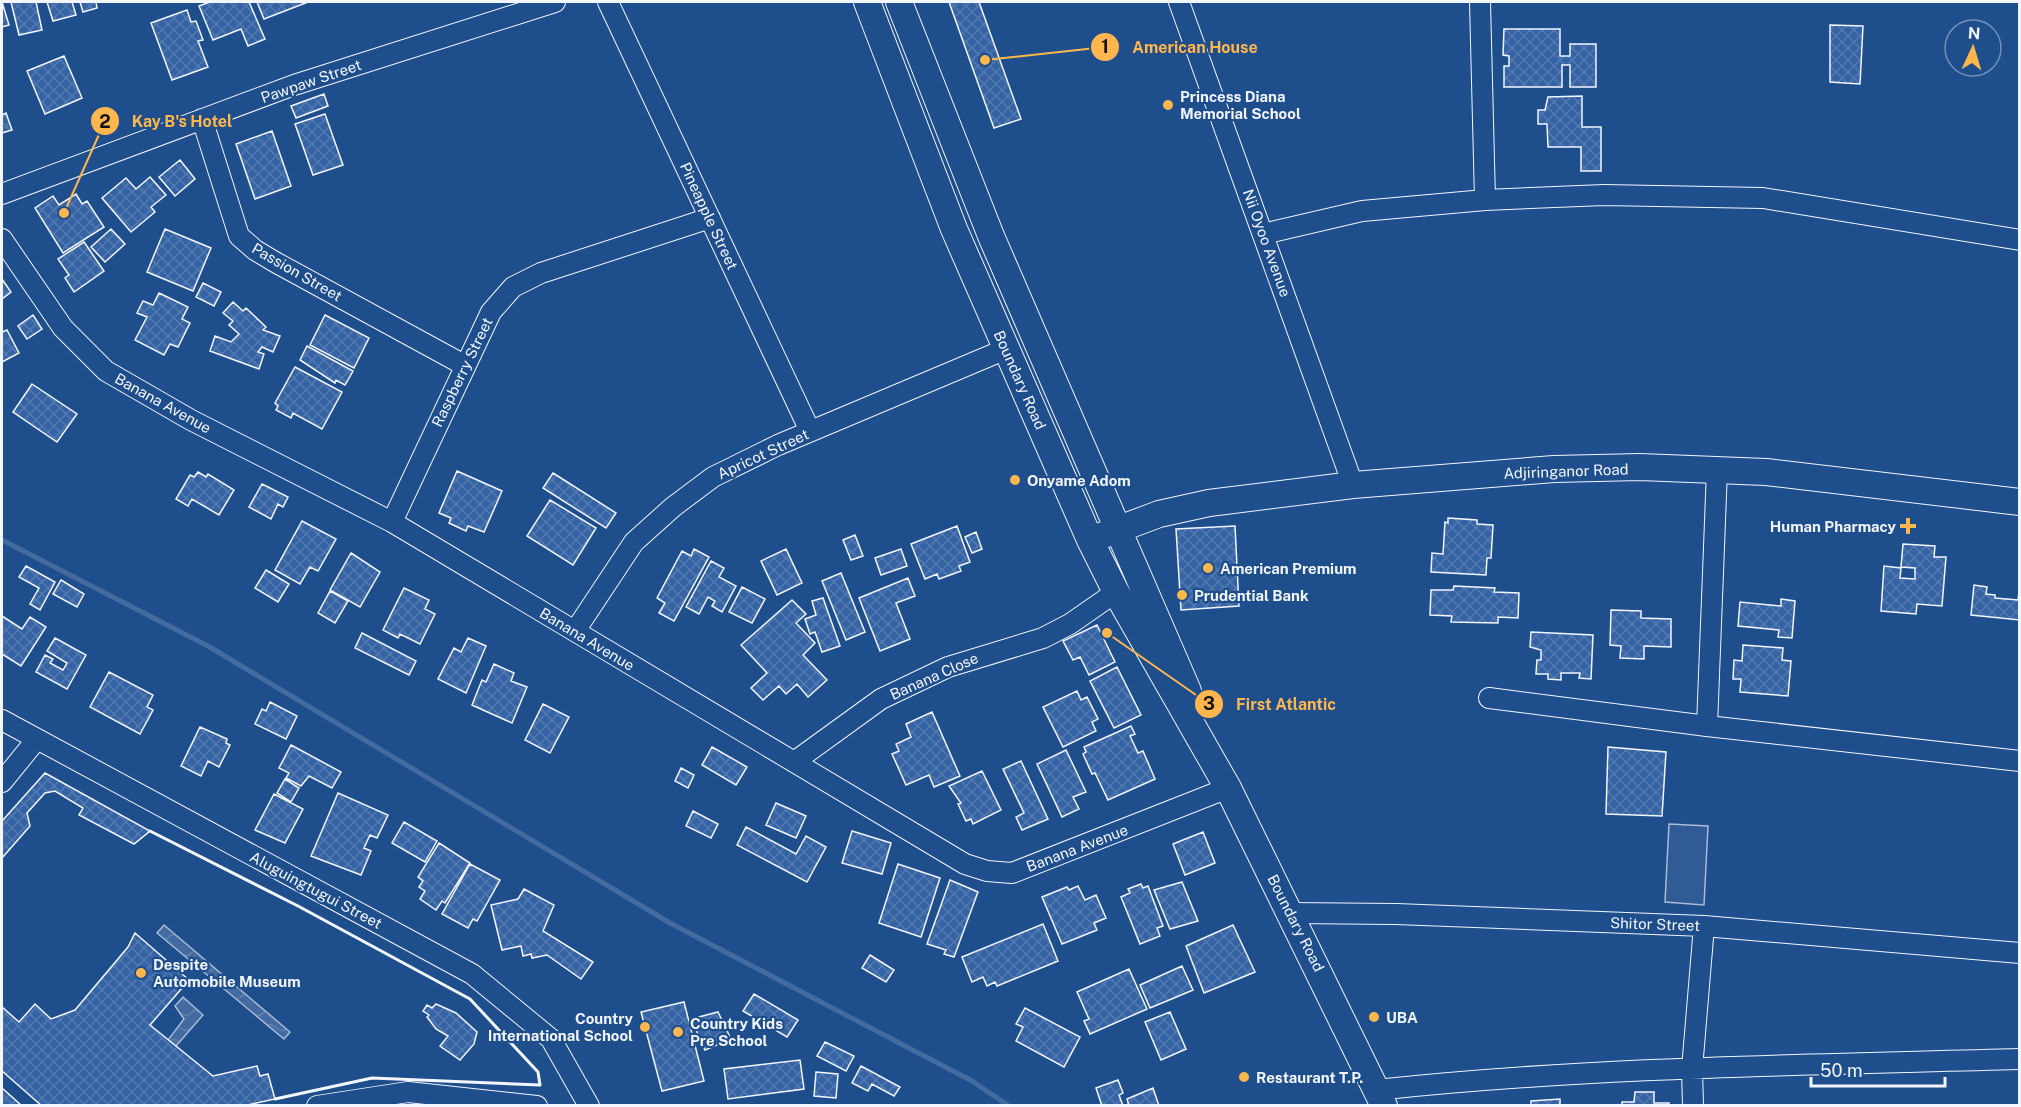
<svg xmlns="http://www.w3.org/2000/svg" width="2021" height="1107" font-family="'Public Sans',sans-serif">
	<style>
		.built { fill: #305b95; stroke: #a8bbd7; stroke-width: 1.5 }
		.water { fill: url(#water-waves); stroke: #a8bbd7; stroke-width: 1.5 }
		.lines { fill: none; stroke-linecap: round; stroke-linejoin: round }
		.stream { stroke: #446ba0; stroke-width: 5 }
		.building { fill: url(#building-cross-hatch); stroke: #f2f6ff; stroke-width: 1.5 }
		.minor-casing { stroke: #f2f6ff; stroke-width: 22 }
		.major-casing { stroke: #f2f6ff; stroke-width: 28 }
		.minor { stroke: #1f4e8c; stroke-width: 20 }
		.major { stroke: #1f4e8c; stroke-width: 26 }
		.wall { stroke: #f2f6ff; stroke-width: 3 }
		.poi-dot { fill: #ffb74d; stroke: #1f4e8c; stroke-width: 2 }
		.labels { text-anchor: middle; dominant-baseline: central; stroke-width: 4.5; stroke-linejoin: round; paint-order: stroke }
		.street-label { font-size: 15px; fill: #f2f6ff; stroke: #1f4e8c }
		.poi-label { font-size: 15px; font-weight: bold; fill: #f2f6ff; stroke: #1f4e8c; text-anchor: start }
		.leader { fill: none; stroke: #ffb74d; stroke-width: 2 }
		.callout-dot { fill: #ffb74d; stroke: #1f4e8c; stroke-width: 2 }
		.mark-label { font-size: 18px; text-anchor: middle; font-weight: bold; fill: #111 }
		.callout-label { font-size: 16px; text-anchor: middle; font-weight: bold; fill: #ffb74d; stroke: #1f4e8c; stroke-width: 4.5; stroke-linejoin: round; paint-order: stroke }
	</style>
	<defs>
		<pattern id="water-waves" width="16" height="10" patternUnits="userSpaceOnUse" patternTransform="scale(1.5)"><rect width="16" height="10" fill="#446ba0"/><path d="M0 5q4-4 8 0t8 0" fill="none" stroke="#5f81ae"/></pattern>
		<pattern id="building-cross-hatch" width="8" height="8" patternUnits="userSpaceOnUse" patternTransform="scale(1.5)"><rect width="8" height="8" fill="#3563a3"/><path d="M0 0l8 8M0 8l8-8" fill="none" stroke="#537ab1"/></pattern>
	</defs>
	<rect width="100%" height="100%" fill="#1f4e8c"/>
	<!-- built -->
	<path class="built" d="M1669 824 1708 826 1704 905 1665 902Z"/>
	<!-- water -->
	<path class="water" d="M164 925 290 1032 284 1039 157 933Z
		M183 997 203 1015 176 1046 168 1040 184 1019 175 1006Z"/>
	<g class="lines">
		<!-- stream -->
		<path class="stream" d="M2 540 208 646 670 923 972 1081 1009 1106"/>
	</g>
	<!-- building -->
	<path class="building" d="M2 2 9 25 2 27Z
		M11 2H36L42 30 19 35Z
		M47 2H72L76 15 53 21Z
		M80 2H96L97 8 83 12Z
		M210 2H249L265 39 248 46 241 29 213 40 199 6Z
		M257 2H308L264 19Z
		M949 2H979L1021 119 994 128Z
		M187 10 191 22 196 21 203 40 198 41 208 67 172 80 151 23Z
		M1830 25 1863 26 1860 84 1830 82Z
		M1504 29H1560V56H1570V44H1596V87H1570V65H1562V87H1504V66H1509V56L1503 55Z
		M64 56 82 98 45 114 27 71Z
		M324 94 328 106 296 118 291 106Z
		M1582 96V127H1601V171H1581V147H1548L1547 124H1538V110H1545L1548 97Z
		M6 113 12 130 2 133V115Z
		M325 114 343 165 313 175 295 124Z
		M272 131 291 186 255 199 236 144Z
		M180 160 195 179 175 196 159 177Z
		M150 177 166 195 151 207 155 212 131 232 102 198 126 178 136 189Z
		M76 194 82 204 87 201 104 227 63 253 35 208 53 196 59 205Z
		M111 229 125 244 105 262 91 247Z
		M165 229 211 248 193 291 147 272Z
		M84 242 104 271 74 292 65 278 69 275 58 259Z
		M2 279 11 292 2 299Z
		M203 283 221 292 214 306 196 297Z
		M159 293 188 307 182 319 190 323 178 347 170 344 164 355 135 340 147 317 137 313 143 301 153 305Z
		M233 302 243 311 246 308 266 327 263 330 280 336 273 352 262 347 258 352 264 354 259 369 210 351 215 336 231 342 239 334 229 325 233 321 223 313Z
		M33 315 42 329 27 339 18 326Z
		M325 315 369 338 354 368 310 345Z
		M7 330 19 353 2 362V332Z
		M307 346 353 371 345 385 336 380 335 383 300 360Z
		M295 367 342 392 322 429 293 413 291 418 276 410 278 406 275 403Z
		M32 384 77 414 57 442 13 412Z
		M457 471 502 491 484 532 468 526 466 531 449 523 451 518 439 513Z
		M198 472 206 477 208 474 234 490 219 515 192 499 188 506 176 499 190 475 194 477Z
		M553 473 616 513 606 528 543 488Z
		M262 484 288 497 283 507 278 504 271 519 249 507Z
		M550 500 596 528 573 565 527 536Z
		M1448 518 1477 520V524L1493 525 1491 558H1487L1486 575 1431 572 1432 553 1443 554 1445 522 1448 523Z
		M302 521 336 539 318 571 310 567 300 584 275 570Z
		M957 526 970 562 959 566 961 571 939 579 937 574 925 579 911 544Z
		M1235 526 1239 606 1181 610 1176 529Z
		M976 532 982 549 972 553 965 537Z
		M855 535 863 556 851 560 843 540Z
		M1903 544 1935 546 1934 557H1946L1942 606 1917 604 1916 614 1881 611 1884 566 1901 568 1900 578 1915 579V568L1901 567Z
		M694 549 709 557 674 621 659 613 665 603 657 598 682 551 691 556Z
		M786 549 802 583 777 595 761 561Z
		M901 549 907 566 881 575 875 558Z
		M351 553 380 572 360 607 330 590Z
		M711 561 724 568 719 577 736 586 722 612 712 606 715 601 708 597 699 614 686 607Z
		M26 566 55 582 40 610 30 604 39 588 19 577Z
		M266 570 289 584 278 602 255 588Z
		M841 573 865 632 846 640 822 581Z
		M908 578 915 596 896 603 910 639 880 651 859 598Z
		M61 580 84 594 77 607 53 594Z
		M2020 582V620L1971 615 1974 585 1987 587 1986 594 1995 595V598L2018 600Z
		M1454 586 1495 588 1494 592 1519 593 1518 618 1498 617V623L1451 622 1452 616 1430 615 1431 590H1453Z
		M742 587 765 599 752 623 729 612Z
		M404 588 429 600 425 609 435 614 420 644 400 634 398 638 383 630Z
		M330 591 348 601 335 623 318 613Z
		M823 598 840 646 822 652 815 632 810 634 805 619 816 615 812 601Z
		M1781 599 1795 601 1792 638 1778 637 1779 630 1738 626 1740 602 1781 606Z
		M792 600 806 614 796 623 815 643 803 655 827 680 808 697 797 684 786 694 779 686 763 700 751 688 767 673 741 645Z
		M1611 610 1641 611V618L1671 619V647L1644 646V659L1620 658 1621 646 1610 645Z
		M2 616 22 629 30 617 46 627 21 666 2 654Z
		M1097 625 1115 662 1089 675 1080 657 1073 660 1063 641Z
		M1531 632 1593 635 1591 679 1579 678 1580 673H1561V680L1548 679V674H1536L1537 660H1541V650L1530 647Z
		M362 633 416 661 409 675 355 648Z
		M55 638 86 655 67 689 36 672 45 655 53 659 50 663 63 670 67 663 47 651Z
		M468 638 486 646 466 693 438 679 454 648 461 652Z
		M1743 645 1783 648 1782 660 1791 661 1788 696 1740 692 1741 679H1733L1734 660 1742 661Z
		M494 664 514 673 511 681 527 687 512 723 472 705 482 680 486 682Z
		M1117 667 1141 715 1114 728 1090 681Z
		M109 672 153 695 147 707 153 710 140 734 90 707Z
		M1077 691 1081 700 1087 697 1098 719 1092 722 1096 731 1063 747 1043 707Z
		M270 702 297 716 286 739 255 724 262 709 266 711Z
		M543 704 569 717 550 753 525 740Z
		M932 712 960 776 934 787 929 775 906 785 892 754 899 751 896 744 911 737 906 724Z
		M1131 726 1135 734 1130 736 1138 753 1143 751 1155 779 1108 800 1095 773 1092 774 1083 754 1086 752 1084 747Z
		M200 727 227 739 226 743 230 745 219 767 208 761 201 776 181 766Z
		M291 745 341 772 332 788 309 776 301 786 286 778 289 773 279 768Z
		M712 747 747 767 736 785 702 765Z
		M1608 747 1666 752 1662 816 1606 814Z
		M1066 750 1086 792 1073 797 1079 809 1062 817 1037 764Z
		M1021 761 1048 819 1022 830 1016 817 1024 813 1003 769Z
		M681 768 694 775 688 788 675 781Z
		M982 771 1001 810 973 824 971 819 966 821 958 804 961 803 949 786Z
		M45 773 150 831 134 844 79 815 83 808 55 791 45 793 27 813 30 826 2 858V821Z
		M285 779 299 788 291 802 277 793Z
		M338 793 388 815 377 838 370 835 364 848 371 851 361 875 311 856Z
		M274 794 303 809 285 843 255 830Z
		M776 803 806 816 796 838 766 825Z
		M693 811 718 824 711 838 686 826Z
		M404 822 437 841 425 862 392 843Z
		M746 827 796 854 806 836 826 847 807 882 737 845Z
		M852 831 891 843 882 874 842 863Z
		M1203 832 1215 863 1185 875 1173 844Z
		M439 843 470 863 445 903 442 901 436 910 420 899 425 891 419 887 423 881 418 877Z
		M470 864 500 880 477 921 473 919 468 928 442 914Z
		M898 864 940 878 921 937 879 923Z
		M950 880 978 892 954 957 944 954 946 950 927 944Z
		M1182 882 1198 921 1170 929 1154 890Z
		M1141 884 1143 888 1148 886 1163 926 1157 928 1160 936 1140 944 1121 897 1130 893 1128 889Z
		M1078 886 1085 900 1096 895 1106 918 1094 923 1097 930 1062 944 1042 897 1067 887 1069 890Z
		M524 889 554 905 543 931 593 962 581 979 547 955 532 958 531 954 523 956 521 946 502 950 491 905 518 899Z
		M1043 924 1058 961 997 986 995 982 987 986 983 977 972 982 962 957Z
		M1233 925 1255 972 1204 993 1186 946Z
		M135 933 189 980 150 1025 213 1076 257 1066 260 1076 268 1074 275 1099 243 1106H42L2 1071V1007L19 1022 35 1004 51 1019 75 1010 128 947Z
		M870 955 894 970 886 982 862 968Z
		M1182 966 1193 990 1150 1008 1140 985Z
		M1129 969 1147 1009 1090 1034 1084 1021 1089 1019 1077 992Z
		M754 994 798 1020 787 1037 743 1011Z
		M684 1002 704 1081 662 1091 641 1012Z
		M436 1004 456 1013 477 1032 474 1044 460 1060 440 1046 448 1036 436 1029 427 1017 429 1015 423 1011 427 1005 432 1008Z
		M1025 1008 1080 1037 1064 1067 1016 1041 1023 1027 1016 1024Z
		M718 1012 731 1039 705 1050 691 1019Z
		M1170 1012 1186 1049 1161 1060 1145 1022Z
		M825 1042 854 1056 846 1071 817 1056Z
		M800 1060 804 1089 728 1099 724 1069Z
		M861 1066 900 1087 894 1096 872 1084 868 1091 852 1083Z
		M816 1072 838 1074 836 1098 814 1096Z
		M1118 1080 1123 1093 1119 1095 1123 1106H1102L1096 1088Z
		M2 1088 22 1106H2Z
		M1153 1088 1159 1106H1129L1127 1099Z
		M1635 1092H1654V1103H1669L1668 1106H1622V1102H1634Z
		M1560 1099V1105L1571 1106H1531V1101Z"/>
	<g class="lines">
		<!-- minor casing -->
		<g class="minor-casing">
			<path id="minor" d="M608 2 810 431
				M1179 2 1353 485
				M1480 2 1485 200
				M202 119 239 236 255 250 275 262 464 365
				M2 194 294 85 555 2
				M1263 234 1362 211 1485 200 1604 195 1763 198 2020 240
				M2 239 63 328 106 371 191 420 392 522 965 864 987 871 1012 873 1228 788
				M392 522 491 312 513 287 541 273 710 218
				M575 631 634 542 673 507 713 477 778 445 1006 349
				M1489 698 1707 726 2020 761
				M2 720 472 974 551 1039 589 1106
				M1707 726 1717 470
				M794 762 881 699 948 667 1043 638 1070 624 1116 592
				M2 782 37 739
				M1290 913 1396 914 1704 926 2020 953
				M1376 1090C1589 1067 1805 1065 2020 1059
				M317 1106 408 1092 537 1106
				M1693 1106 1692 1069 1704 926"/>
		</g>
		<!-- major casing -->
		<g class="major-casing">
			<path id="major" d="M867 2 954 229 1090 540 1116 592 1228 788 1384 1106
				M899 2 991 236 1188 691
				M1090 540 1159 514 1209 503 1353 485 1554 469 1640 467 1766 472 2020 502"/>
		</g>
		<!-- minor -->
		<use href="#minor" class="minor"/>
		<!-- major -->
		<use href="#major" class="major"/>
		<!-- wall -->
		<path class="wall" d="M150 831 298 906 470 999 538 1072 540 1085 372 1078 275 1099"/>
	</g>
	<!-- markers -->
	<g class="poi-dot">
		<circle cx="1168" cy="105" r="6"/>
		<circle cx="1015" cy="480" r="6"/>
		<path d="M1905 517h6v6h6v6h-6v6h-6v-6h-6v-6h6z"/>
		<circle cx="1208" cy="568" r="6"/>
		<circle cx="1182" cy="595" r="6"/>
		<circle cx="141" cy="973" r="6"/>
		<circle cx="1374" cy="1017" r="6"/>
		<circle cx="645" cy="1027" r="6"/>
		<circle cx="678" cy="1032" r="6"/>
		<circle cx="1244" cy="1077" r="6"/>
	</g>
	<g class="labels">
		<!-- street labels -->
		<g class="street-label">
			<text transform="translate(311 81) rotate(-19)">Pawpaw Street</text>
			<text transform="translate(709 216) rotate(65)">Pineapple Street</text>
			<text transform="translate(1267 243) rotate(70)">Nii Oyoo Avenue</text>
			<text transform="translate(297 272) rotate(30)">Passion Street</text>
			<text transform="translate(462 372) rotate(-64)">Raspberry Street</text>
			<text transform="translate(1020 380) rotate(66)">Boundary Road</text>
			<text transform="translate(163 403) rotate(29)">Banana Avenue</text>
			<text transform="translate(763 454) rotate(-25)">Apricot Street</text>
			<text transform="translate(1566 471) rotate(-2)">Adjiringanor Road</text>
			<text transform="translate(587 639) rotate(31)">Banana Avenue</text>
			<text transform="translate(934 676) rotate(-24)">Banana Close</text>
			<text transform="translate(1077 848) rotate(-21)">Banana Avenue</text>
			<text transform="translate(316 890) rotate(28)">Aluguingtugui Street</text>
			<text transform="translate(1296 923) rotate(63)">Boundary Road</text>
			<text transform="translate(1655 924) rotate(2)">Shitor Street</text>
		</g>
		<!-- poi labels -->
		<g class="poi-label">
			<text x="1180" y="96">Princess Diana<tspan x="1180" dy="17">Memorial School</tspan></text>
			<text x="1027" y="480">Onyame Adom</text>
			<text x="1896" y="526" text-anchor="end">Human Pharmacy</text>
			<text x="1220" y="568">American Premium</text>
			<text x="1194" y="595">Prudential Bank</text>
			<text x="153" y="964">Despite<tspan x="153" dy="17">Automobile Museum</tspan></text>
			<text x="1386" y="1017">UBA</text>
			<text x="633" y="1018" text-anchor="end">Country<tspan x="633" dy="17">International School</tspan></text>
			<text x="690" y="1023">Country Kids<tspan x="690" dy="17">Pre School</tspan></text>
			<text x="1256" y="1077">Restaurant T.P.</text>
		</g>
	</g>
	<!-- callouts -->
	<path class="leader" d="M985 60L1105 47M64 213L105 121M1107 633L1209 704"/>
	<g class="callout-dot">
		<circle cx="985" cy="60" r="6"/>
		<circle cx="64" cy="213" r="6"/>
		<circle cx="1107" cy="633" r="6"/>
		<circle cx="1105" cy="47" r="15"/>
		<circle cx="105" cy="121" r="15"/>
		<circle cx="1209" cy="704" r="15"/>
	</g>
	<g class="mark-label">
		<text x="1105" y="53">1</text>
		<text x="105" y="128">2</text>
		<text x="1209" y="710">3</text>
	</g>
	<g class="callout-label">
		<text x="1195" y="53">American House</text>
		<text x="182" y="127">Kay B's Hotel</text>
		<text x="1286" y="710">First Atlantic</text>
	</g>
	<!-- border -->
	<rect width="2021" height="1107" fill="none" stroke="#f2f6ff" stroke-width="6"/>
	<!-- north arrow -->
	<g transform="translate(1973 48) rotate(4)"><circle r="28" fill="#1f4e8c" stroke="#7391ba" stroke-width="1.5"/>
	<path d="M0-4.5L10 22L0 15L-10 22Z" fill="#ffb74d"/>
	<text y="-9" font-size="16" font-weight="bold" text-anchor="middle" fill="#f2f6ff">N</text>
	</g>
	<!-- scale -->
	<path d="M1811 1077v9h134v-9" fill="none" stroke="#f2f6ff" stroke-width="3"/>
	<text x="1820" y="1077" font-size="18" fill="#f2f6ff" stroke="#1f4e8c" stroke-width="4.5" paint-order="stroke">50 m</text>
</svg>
